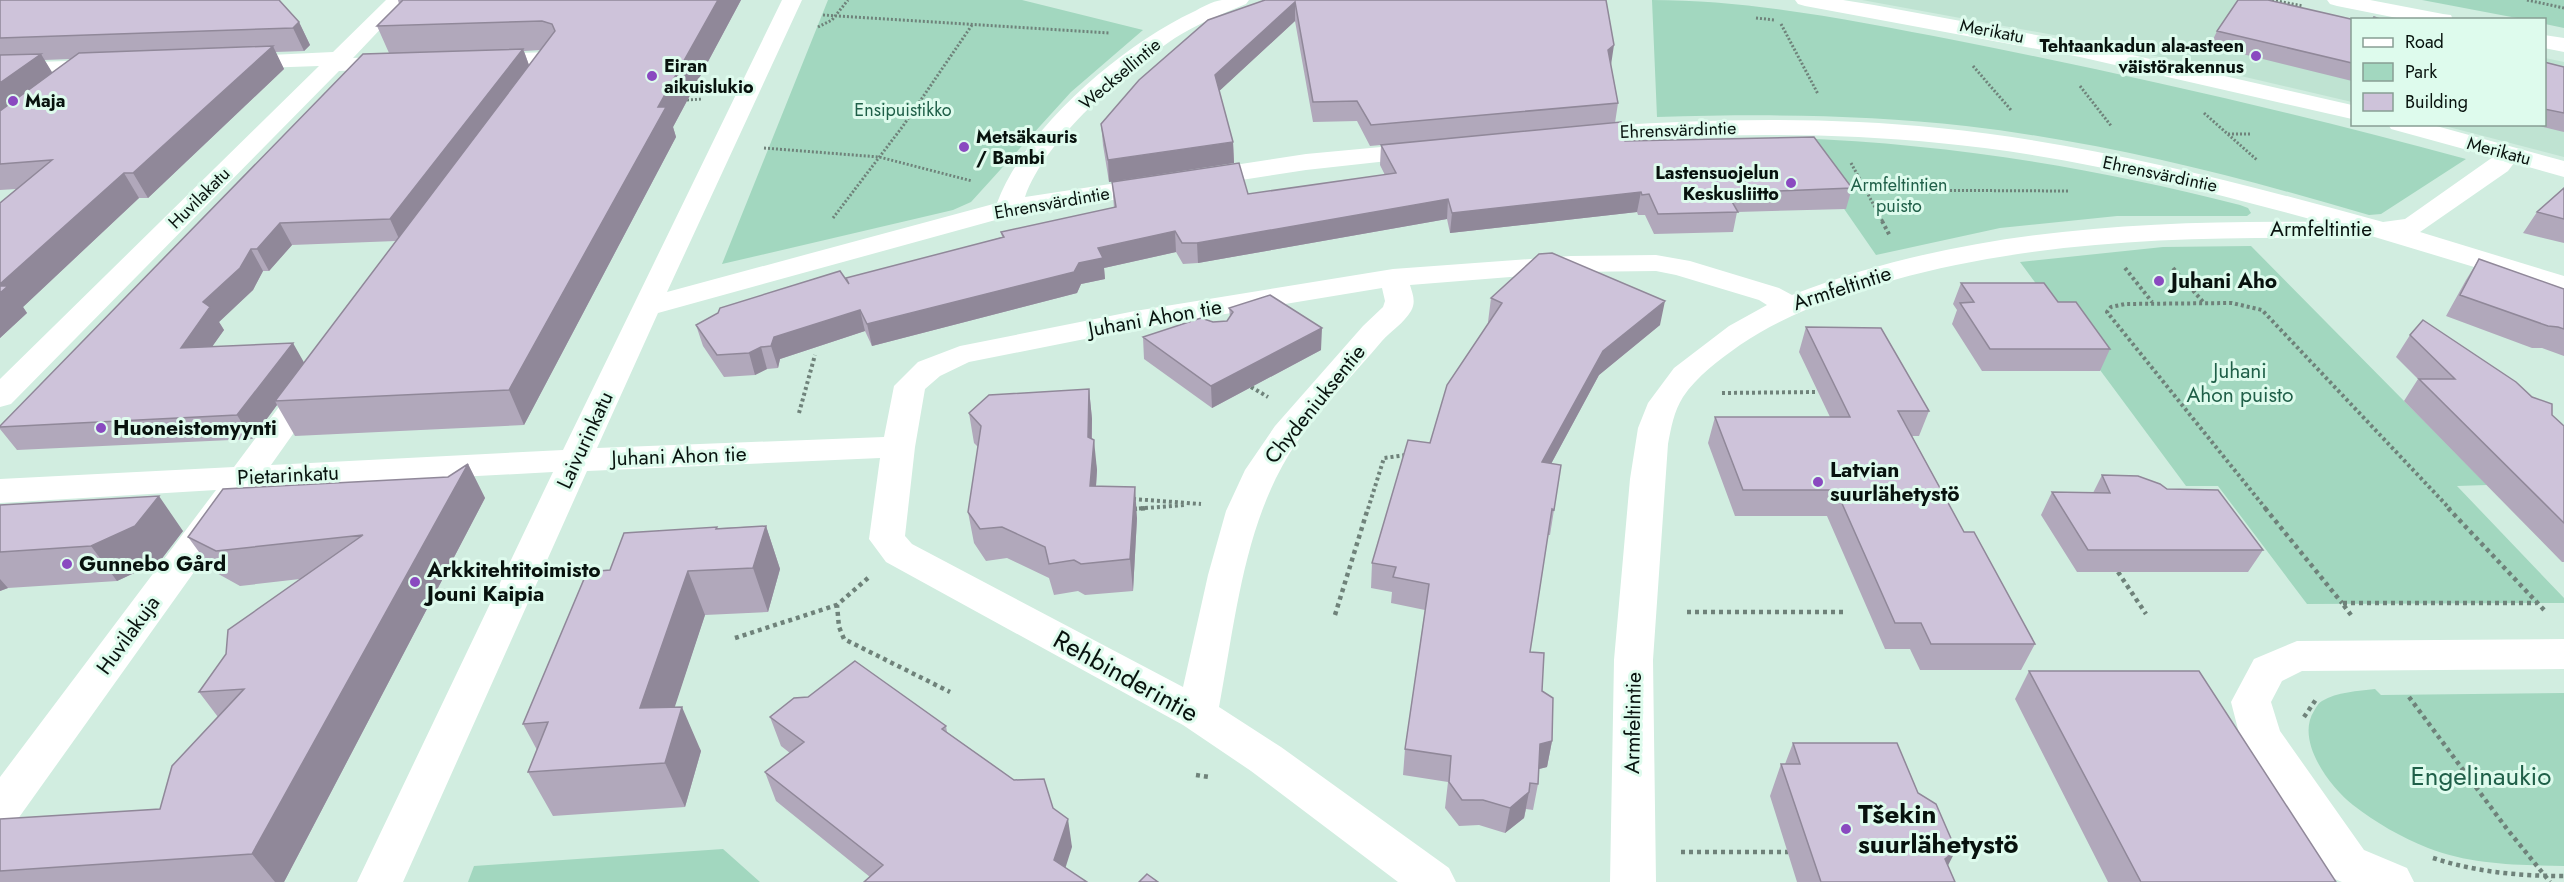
<svg xmlns="http://www.w3.org/2000/svg" width="2564" height="882" font-family="Jost,sans-serif">
	<style>
		.built { fill: #bfe3d2 }
		.green { fill: #a2d7bf }
		.lines { fill: none; stroke-linecap: round; stroke-linejoin: round }
		.path-far2 { stroke: #6f827a; stroke-width: 3; stroke-dasharray: 2 2; stroke-linecap: butt }
		.path-far1 { stroke: #6f827a; stroke-width: 4; stroke-dasharray: 3 3; stroke-linecap: butt }
		.path { stroke: #6f827a; stroke-width: 4.5; stroke-dasharray: 4 4; stroke-linecap: butt }
		.minor { fill: #fff; fill-rule: evenodd }
		.tertiary { fill: #fff; fill-rule: evenodd }
		.wall { fill: #b1a8bb; fill-rule: evenodd }
		.shaded-wall { fill: #908899 }
		.building { fill: #cec3da; stroke: #908899; stroke-width: 1.5 }
		.poi-dot { fill: #8a4ac0; stroke: #defbed; stroke-width: 2 }
		.labels { text-anchor: middle; dominant-baseline: central; stroke-width: 6; stroke-linejoin: round; paint-order: stroke }
		.far-street-label { font-size: 18px; fill: #08120e; stroke: #defbed }
		.far-poi-label { font-size: 18px; font-weight: bold; fill: #08120e; stroke: #defbed; text-anchor: start }
		.far-park-label { font-size: 18px; fill: #1f5f48; stroke: #defbed }
		.street-label { font-size: 21px; fill: #08120e; stroke: #defbed }
		.poi-label { font-size: 21px; font-weight: bold; fill: #08120e; stroke: #defbed; text-anchor: start }
		.park-label { font-size: 21px; fill: #1f5f48; stroke: #defbed }
		.near-street-label { font-size: 26px; fill: #08120e; stroke: #defbed }
		.near-park-label { font-size: 26px; fill: #1f5f48; stroke: #defbed }
		.near-poi-label { font-size: 26px; font-weight: bold; fill: #08120e; stroke: #defbed; text-anchor: start }
	</style>
	<rect width="100%" height="100%" fill="#d1ede0"/>
	<!-- built -->
	<path class="built" d="M1862 0H2247L2352 20V102L2108 45Z
		M2545 58 2564 62V157L2441 125 2544 124Z"/>
	<!-- green -->
	<path class="green" d="M828 0H1022L1143 30 1071 92 971 202 953 210 722 264Z
		M1652 0C1752 0 1856 21 1954 40 2126 74 2297 113 2466 159L2381 214 2369 215C2237 176 2103 142 1966 126 1863 114 1760 114 1657 117Z
		M2422 0H2564V28L2545 24 2544 20 2522 19Z
		M1795 138C1948 144 2092 167 2240 205L2248 208 2251 213 2247 216H2117L2000 228 1876 255Z
		M2251 246 2487 485 2457 486 2564 598V603L2307 604 2218 486H2186L2020 262 2163 247Z
		M2375 689 2381 695 2564 693V866C2519 865 2471 865 2428 848 2401 837 2376 823 2353 805 2330 787 2295 741 2314 711 2316 708 2318 703 2322 701 2337 692 2358 691 2375 689Z
		M723 849 760 882H468L474 866Z"/>
	<g class="lines">
		<!-- path-far2 -->
		<path class="path-far2" d="M2272 0 2303 6
			M2527 0 2564 8
			M823 15 1109 33
			M1756 18 1775 20
			M1781 24 1818 94
			M818 27 832 20 848 0
			M1973 66 2011 110
			M2080 86 2112 127
			M687 100 703 99
			M2204 113 2257 160
			M2228 134H2250
			M764 148 879 157 972 181
			M1851 163 1883 222
			M1866 190 2069 191
			M833 218 903 126 972 25"/>
		<!-- path-far1 -->
		<path class="path-far1" d="M1882 221 1890 236
			M2125 268 2152 302
			M2173 268 2204 303
			M1251 387 1268 397
			M1722 393 1818 392
			M799 413 815 355
			M1133 499 1201 504
			M1133 509 1185 505
			M1368 509 1384 458 1406 455
			M2266 509 2107 312 2111 307 2125 304 2232 303 2262 310 2450 509"/>
		<!-- path -->
		<path class="path" d="M2265 508 2342 603
			M2448 508 2546 612
			M1133 509 1147 508
			M2118 572 2146 614
			M868 578 837 605 839 627 844 639 950 692
			M1687 612H1847
			M1335 615 1368 508
			M2351 615 2342 603H2536
			M735 638 837 605
			M2409 697 2507 829 2550 882
			M2304 717 2317 698
			M1196 775 1209 777
			M1681 852H1788
			M2433 858C2476 872 2519 876 2564 876"/>
		<!-- minor -->
		<path class="minor" d="M386 0H408L353 58 396 56 404 58 407 63 404 68 339 71 11 404 0 407V379L319 66 236 69 228 67 225 62 228 57 333 52Z
			M782 0H802L667 292 997 203C1024 129 1122 45 1193 12 1201 8 1212 1 1222 0 1231 0 1241 0 1249 0L1246 4C1222 14 1197 24 1175 38 1125 72 1045 139 1025 197L1306 154 1424 143 1433 145 1436 150 1433 155 1424 157 1306 170 1010 216 658 313 597 448 884 437 894 386 918 362 960 346 1135 311 1393 269 1571 256 1656 255 1690 261 1779 288 1792 295C1961 229 2142 220 2321 222 2196 188 2069 155 1939 143 1819 131 1698 134 1577 142L1568 140 1565 135 1568 130 1577 128C1698 119 1819 116 1939 128 2090 143 2237 182 2383 222L2405 219 2493 157 2391 129 2388 124H2429L2564 161V177L2514 163 2508 171 2420 232 2564 276V294L2348 229 2345 236 2335 238C2186 237 2038 240 1894 280 1840 295 1786 314 1740 345 1719 360 1697 376 1683 397 1674 411 1671 428 1668 444L1653 660 1656 882H1610L1614 660 1630 479 1638 428 1648 403 1674 368 1729 326 1767 305 1759 300 1676 275 1656 271 1571 272 1410 285C1413 295 1416 302 1411 311 1404 323 1391 331 1382 341 1354 374 1322 407 1297 442 1244 519 1236 618 1219 707L1281 747 1449 868 1456 882H1398L1251 771 1183 725 886 562 869 539 880 458 587 471 403 882H357L553 472 254 488 15 823 0 828V777L216 490 0 503V479L234 467 302 376 313 373 324 376 329 383 271 465 563 450ZM1382 288 1385 301 1383 307 1363 326 1275 426 1245 470 1226 511 1208 575 1183 687 912 544 905 536 915 447 925 389 940 376 969 362 1135 329Z
			M1795 0H1843L1874 5 2080 43 2352 105V119L2080 57 1805 6 1798 4Z
			M552 52 560 54 563 59 544 86 536 88 528 86 525 81 535 66 481 68 473 66 470 61 473 56 481 54Z
			M103 60 111 62 114 67 111 72 0 77V63Z
			M2564 639V669L2302 671 2282 681 2271 702 2280 731 2364 850 2407 868 2414 882H2342L2332 878 2246 749 2240 737 2231 702 2254 659 2297 641Z"/>
		<!-- tertiary -->
		<path class="tertiary" d="M2327 0H2370L2443 14 2451 15 2453 20H2407L2337 6 2330 4Z
			M2544 35 2564 38V52L2544 48Z"/>
	</g>
	<!-- wall -->
	<path class="wall" d="M0 0 299 22 310 45 304 51 275 52 284 69 148 198H139L23 307 27 313 0 338V203L16 189 0 190ZM71 59 52 73 44 60Z
		M398 0H741L673 127 676 137 524 425 295 436 277 405 252 439 17 450 0 429V426L389 53 377 26 399 4ZM541 50 529 65 524 51ZM396 241 304 363 212 346 224 330 219 322 253 290 263 271H269L292 245Z
		M1265 0H1606L1611 65 1618 103 1615 123 1625 141 1852 188 1846 209 1737 212 1733 232 1654 234 1645 215H1638L1637 212 1450 233 1447 219 1198 263 1183 264 1176 252 1104 268 1105 279 1081 284 1077 293 872 346 865 331 780 359 778 368 767 369 755 375 724 377 703 346 696 325 1002 237 1001 232 1114 208 1112 182 1248 194 1385 175 1380 165 1381 145 1500 134 1370 146 1357 121 1313 122 1295 21 1219 91 1233 142 1234 163 1109 182 1103 145 1101 124Z
		M2352 20V81L2210 46 2217 31Z
		M2544 62 2564 67V132L2531 124H2544Z
		M2564 188V243L2523 233 2537 212Z
		M2479 259 2564 289V356L2542 348H2532L2446 316 2466 280Z
		M1961 283 2058 302 2110 349 2100 371H1982L1952 324 1957 310 1953 304Z
		M1491 298 1660 325 1599 375 1551 464 1554 510 1550 535H1548L1530 652 1542 691 1552 741 1547 767 1539 769 1538 784 1533 810 1526 809 1524 818 1505 833 1479 825 1459 826 1445 808 1448 782 1403 775 1405 749 1425 610 1391 603 1392 592 1371 588 1372 563 1489 323 1488 322Z
		M1229 308 1321 350 1212 408 1144 359 1143 337 1213 322 1227 321 1230 317Z
		M1806 327 1929 411 1919 436H1912L1964 532 2035 644 2021 670H1920L1910 649H1885L1827 516H1735L1708 443 1715 417H1830L1799 352Z
		M2410 335 2552 415 2564 426V562H2562L2404 401 2418 379 2396 357Z
		M1089 389 1092 419V439L1097 470 1096 486 1137 518 1133 591 1085 595 1078 591 1054 595 1049 578 1007 558 986 561 974 543 968 512 978 447 974 443 969 413Z
		M468 464 485 498 284 882H0V819L160 809 218 717 199 692 300 579 240 586 213 571 188 537 448 477Z
		M2102 475 2167 489 2263 550 2248 572H2077L2041 515 2052 492 2093 493Z
		M0 505 183 531 160 561 117 581 8 588 0 591Z
		M766 526 780 569 768 612 705 615 674 707 701 751 685 807 553 816 528 772 537 750 523 724 610 570 717 528Z
		M2029 671 2336 882H2108L2015 699Z
		M770 717 946 726 947 732 1053 808 1072 847 870 877 776 801 765 772 790 753 781 746Z
		M1793 743 1948 866 1955 882H1797L1770 796 1781 764H1785Z"/>
	<!-- shaded-wall -->
	<path class="shaded-wall" d="M718 0H741L673 127 676 137 524 425 509 390 658 107Z
		M1295 2V21L1215 95V75Z
		M299 22 310 45 304 51 293 28Z
		M1614 45 1611 65 1608 50Z
		M273 46 284 69 148 198 133 173Z
		M523 49 530 68 400 241 390 219Z
		M41 54 55 77 0 118V83Z
		M1233 142 1234 163 1109 182 1108 160Z
		M124 173 139 198 23 307 27 313 0 338V284Z
		M1641 192 1637 212 1450 233 1452 213Z
		M1448 199 1447 219 1198 263 1197 243Z
		M280 223 292 245 269 271 257 249Z
		M1175 231 1176 252 1104 268 1105 279 1081 284 1077 293 872 346 867 324 1098 248Z
		M251 249 263 271 253 290 219 322 224 330 195 371 181 348 203 302Z
		M1665 301 1660 325 1599 375 1538 488 1542 462 1603 351Z
		M860 310 865 331 780 359 778 368 771 346 774 337Z
		M1322 328 1321 350 1212 408 1211 386Z
		M293 343 306 366 275 401 277 405 252 439 237 415Z
		M761 347 767 369 755 375 749 353Z
		M1089 389 1092 419 1091 468 1088 437Z
		M1094 440 1097 470 1094 517 1090 486Z
		M468 464 485 498 284 882H275L252 854Z
		M1135 487 1137 518 1133 591 1130 559Z
		M159 496 183 531 160 561 117 581 91 546Z
		M766 526 780 569 768 612 753 568Z
		M688 571 705 615 660 752 640 708Z
		M0 579 8 588 0 591Z
		M682 707 701 751 685 807 665 763Z
		M1552 741 1547 767 1535 770 1540 744Z
		M1529 792 1524 818 1505 833 1510 808Z
		M1068 819 1072 847 1061 882 1054 860Z
		M1956 850 1940 881 1945 859Z"/>
	<!-- building -->
	<path class="building" d="M0 0H279L299 22 293 28 0 38Z
		M403 0H718L658 107H666L509 390 275 401 555 31 552 24 542 21 377 26Z
		M1265 0H1606L1614 45 1608 50 1618 103 1371 125 1357 101 1313 102 1295 2 1215 75 1233 142 1108 160 1101 124 1139 80 1208 20Z
		M2238 0H2268L2355 20H2352V63L2217 31Z
		M2374 17 2383 20H2372Z
		M273 46 133 173H124L0 284V203L52 160 0 164V111L79 53Z
		M523 49 390 219 280 223 257 249H251L240 268 203 302 210 307 181 348 293 343 237 415 0 427V426L363 54Z
		M41 54 0 83V55Z
		M2544 62 2564 67V113L2544 109Z
		M1621 122 1625 141 1814 137 1852 188 1727 193 1738 212 1658 214 1649 194 1642 195 1641 192 1452 213 1448 199 1197 243H1182L1175 231 1098 248 1103 258 1079 263 1074 272 867 324 860 310 774 337 771 346 761 347 749 353 717 355 696 325 718 313 720 308 840 271 849 284 846 278 1004 237 1001 232 1116 207 1112 182 1239 163 1248 194 1396 173 1381 145Z
		M2564 188V219L2537 212Z
		M1552 253 1665 301 1603 351 1542 462 1561 465 1554 510 1552 509 1530 652 1544 653 1542 691 1553 698 1552 741 1540 744 1538 784 1530 783 1529 792 1510 808 1483 800H1462L1449 782 1451 756 1405 749 1429 584 1393 577 1396 567 1372 563 1408 440 1430 443 1447 385 1502 303 1491 298 1539 254Z
		M2479 259 2564 289V329L2558 327 2548 326 2460 295Z
		M1961 283H2044L2058 302H2076L2110 349H1990L1960 303 1974 302Z
		M0 286H8L0 293Z
		M1270 295 1322 328 1211 386 1143 337 1201 318 1213 322 1227 321 1233 312 1229 308Z
		M2423 320 2516 382 2532 397 2552 404V415L2564 426V523L2419 379H2455L2410 335Z
		M1806 327 1881 328 1929 411H1898L1964 532H1974L2035 644H1931L1921 623H1895L1836 490H1743L1715 417H1850Z
		M1089 389 1088 437 1094 440 1090 486 1135 487 1130 559 1081 564 1074 560 1049 564 1045 547 1002 527 980 529 968 512 981 426 969 413 989 395Z
		M468 464 252 854 0 871V819L160 809 172 766 244 689 199 692 226 654 228 630 363 535 216 551 188 537 223 489 448 477Z
		M2102 475 2138 476 2160 484 2167 489 2218 490 2263 550H2088L2052 492 2110 493Z
		M159 496 135 526 91 546 0 552V505Z
		M766 526 753 568 688 571 640 708 682 707 665 763 528 772 548 722 523 724 587 572 610 570 624 533 717 527 716 529Z
		M855 661 946 726 942 729 1014 780 1044 779 1053 808 1068 819 1054 860 1087 882H864L883 865 765 772 804 742 770 717 794 698 808 697Z
		M2029 671H2199L2336 882H2141Z
		M1793 743H1897L1918 793 1936 804 1956 850 1945 859 1955 882H1821L1781 764H1800Z
		M1147 874 1158 882H1139Z"/>
	<!-- markers -->
	<g class="poi-dot">
		<circle cx="2256" cy="56" r="6"/>
		<circle cx="652" cy="76" r="6"/>
		<circle cx="13" cy="101" r="6"/>
		<circle cx="964" cy="147" r="6"/>
		<circle cx="1791" cy="183" r="6"/>
		<circle cx="2159" cy="281" r="6"/>
		<circle cx="101" cy="428" r="6"/>
		<circle cx="1818" cy="482" r="6"/>
		<circle cx="67" cy="564" r="6"/>
		<circle cx="415" cy="582" r="6"/>
		<circle cx="1846" cy="829" r="6"/>
	</g>
	<g class="labels">
		<!-- far-street labels -->
		<g class="far-street-label">
			<text transform="translate(1992 31) rotate(11)">Merikatu</text>
			<text transform="translate(1120 74) rotate(-40)">Wecksellintie</text>
			<text transform="translate(1678 130) rotate(-2)">Ehrensvärdintie</text>
			<text transform="translate(2499 151) rotate(15)">Merikatu</text>
			<text transform="translate(2160 174) rotate(12)">Ehrensvärdintie</text>
			<text transform="translate(199 198) rotate(-45)">Huvilakatu</text>
			<text transform="translate(1052 203) rotate(-10)">Ehrensvärdintie</text>
		</g>
		<!-- far-poi labels -->
		<g class="far-poi-label">
			<text x="2244" y="46" text-anchor="end">Tehtaankadun ala-asteen<tspan x="2244" dy="21">väistörakennus</tspan></text>
			<text x="664" y="66">Eiran<tspan x="664" dy="21">aikuislukio</tspan></text>
			<text x="25" y="101">Maja</text>
			<text x="976" y="137">Metsäkauris<tspan x="976" dy="21">/ Bambi</tspan></text>
			<text x="1779" y="173" text-anchor="end">Lastensuojelun<tspan x="1779" dy="21">Keskusliitto</tspan></text>
		</g>
		<!-- far-park labels -->
		<g class="far-park-label">
			<text x="903" y="110">Ensipuistikko</text>
			<text x="1899" y="185">Armfeltintien<tspan x="1899" dy="21">puisto</tspan></text>
		</g>
		<!-- street labels -->
		<g class="street-label">
			<text x="2321" y="229">Armfeltintie</text>
			<text transform="translate(1842 288) rotate(-18)">Armfeltintie</text>
			<text transform="translate(1155 318) rotate(-10)">Juhani Ahon tie</text>
			<text transform="translate(1315 404) rotate(-51)">Chydeniuksentie</text>
			<text transform="translate(585 440) rotate(-65)">Laivurinkatu</text>
			<text transform="translate(679 456) rotate(-2)">Juhani Ahon tie</text>
			<text transform="translate(288 475) rotate(-3)">Pietarinkatu</text>
			<text transform="translate(128 635) rotate(-54)">Huvilakuja</text>
			<text transform="translate(1633 723) rotate(-89)">Armfeltintie</text>
		</g>
		<!-- poi labels -->
		<g class="poi-label">
			<text x="2171" y="281">Juhani Aho</text>
			<text x="113" y="428">Huoneistomyynti</text>
			<text x="1830" y="470">Latvian<tspan x="1830" dy="24">suurlähetystö</tspan></text>
			<text x="79" y="564">Gunnebo Gård</text>
			<text x="427" y="570">Arkkitehtitoimisto<tspan x="427" dy="24">Jouni Kaipia</tspan></text>
		</g>
		<!-- park labels -->
		<g class="park-label">
			<text x="2240" y="371">Juhani<tspan x="2240" dy="24">Ahon puisto</tspan></text>
		</g>
		<!-- near-street labels -->
		<g class="near-street-label">
			<text transform="translate(1126 676) rotate(29)">Rehbinderintie</text>
		</g>
		<!-- near-park labels -->
		<g class="near-park-label">
			<text x="2481" y="776">Engelinaukio</text>
		</g>
		<!-- near-poi labels -->
		<g class="near-poi-label">
			<text x="1858" y="814">Tšekin<tspan x="1858" dy="30">suurlähetystö</tspan></text>
		</g>
	</g>
	<!-- legend -->
	<rect x="2351" y="18" width="195" height="108" fill="#defbed" stroke="#889e94" stroke-width="1.5"/>
	<rect x="2363" y="38" width="30" height="9" fill="#ffffff" stroke="#889e94" stroke-width="1.5"/>
	<text x="2405" y="48" font-size="18" fill="#08120e">Road</text>
	<rect x="2363" y="63" width="30" height="18" fill="#a2d7bf" stroke="#889e94" stroke-width="1.5"/>
	<text x="2405" y="78" font-size="18" fill="#08120e">Park</text>
	<rect x="2363" y="93" width="30" height="18" fill="#cec3da" stroke="#889e94" stroke-width="1.5"/>
	<text x="2405" y="108" font-size="18" fill="#08120e">Building</text>
</svg>
